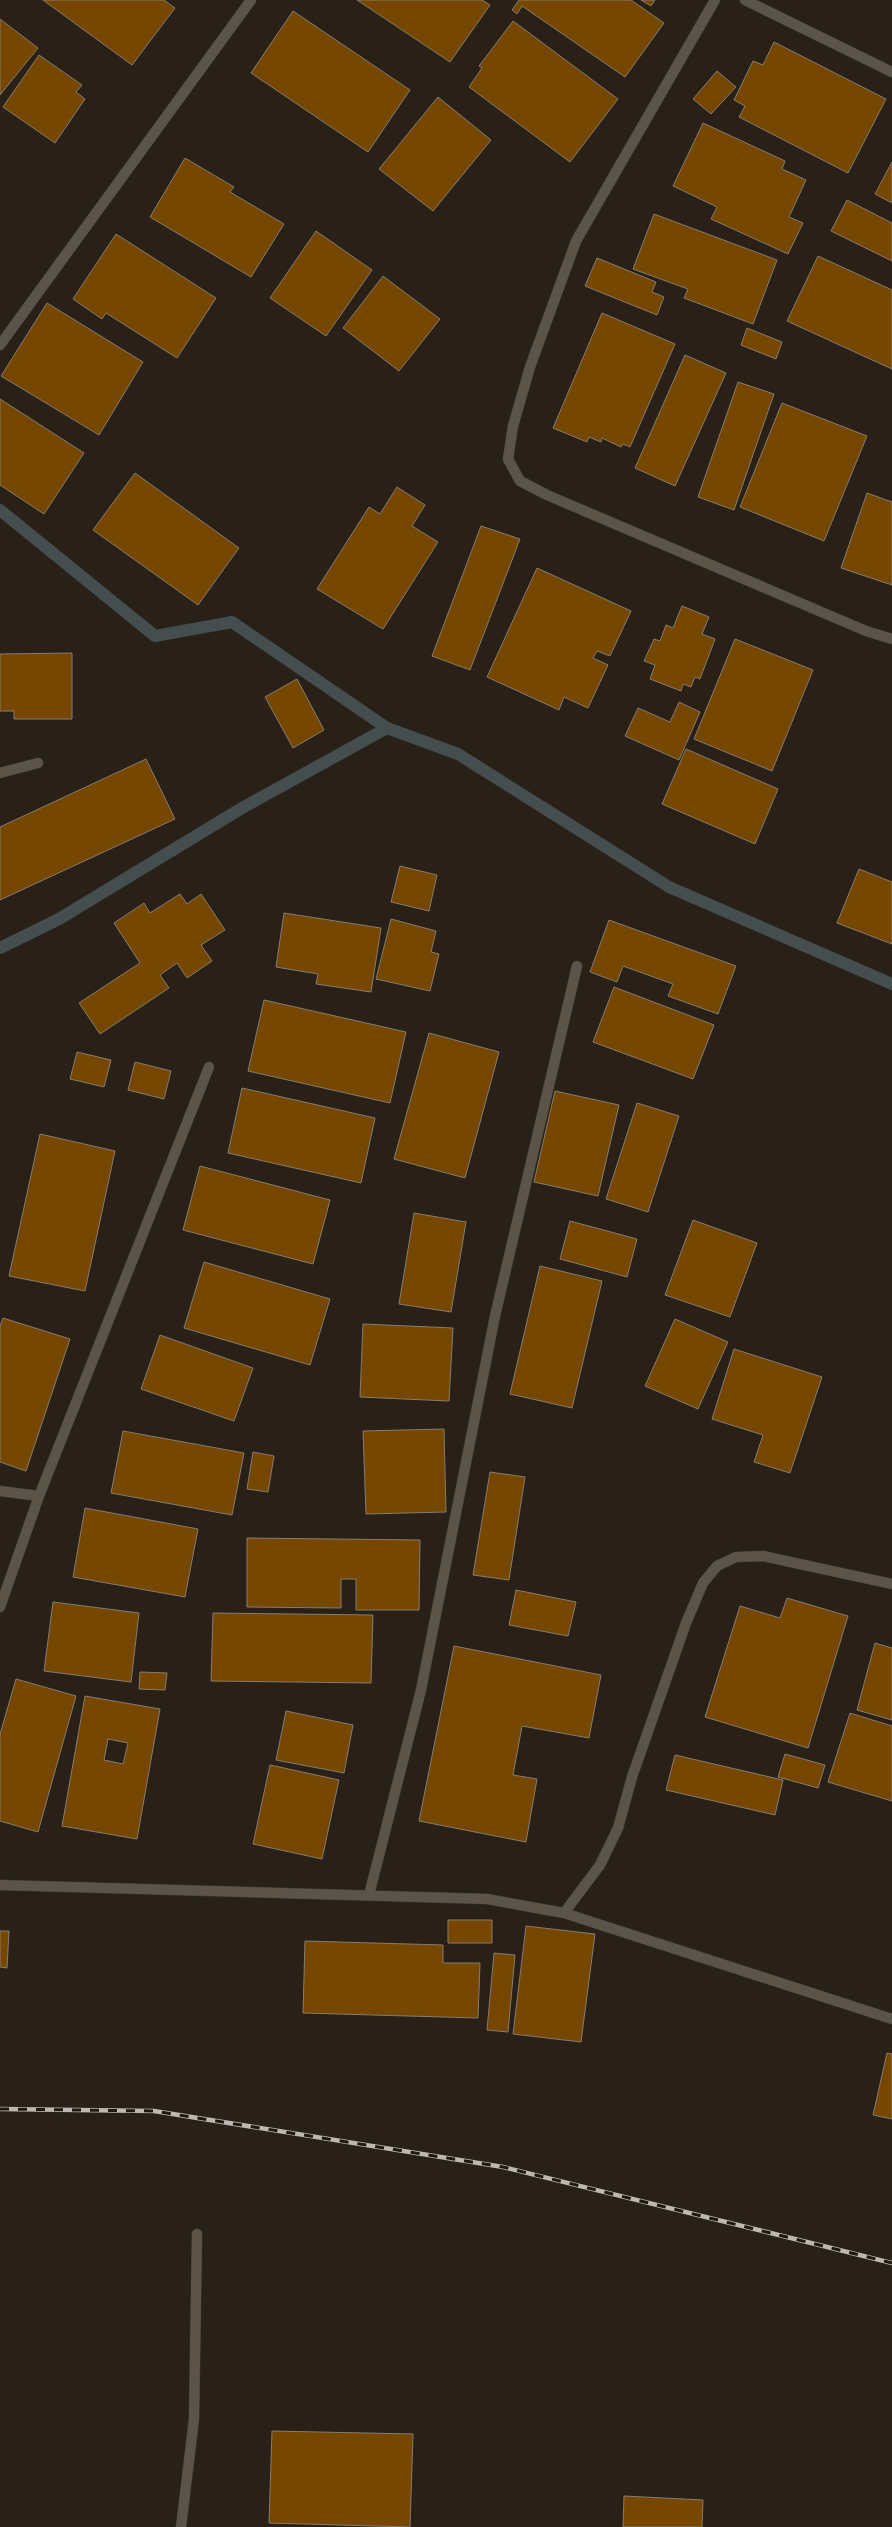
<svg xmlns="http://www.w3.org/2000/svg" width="892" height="2527" font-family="'IBM Plex Sans',sans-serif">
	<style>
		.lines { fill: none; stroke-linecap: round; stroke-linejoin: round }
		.stream { stroke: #444e4f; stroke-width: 12 }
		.building { fill: #764701; stroke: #877c71; fill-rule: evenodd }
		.service-casing { stroke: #423c35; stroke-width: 11 }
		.minor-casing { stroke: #423c35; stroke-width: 11 }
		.service { stroke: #5d5449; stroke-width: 10 }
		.minor { stroke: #5d5449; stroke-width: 10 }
		.rail-casing { stroke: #bdb8b1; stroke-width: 4.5 }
		.rail { stroke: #1f180e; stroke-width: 3; stroke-dasharray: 9; stroke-linecap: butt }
	</style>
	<rect width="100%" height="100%" fill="#292117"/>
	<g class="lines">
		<!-- stream -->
		<path class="stream" d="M0 510 155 636 232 622 387 728 458 754 669 887 892 984
			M0 948 59 919 242 808 387 728"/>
	</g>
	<!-- building -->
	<path class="building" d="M43 0H164L175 8 132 65Z
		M357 0H482L490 5 450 62Z
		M519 0H631L664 23 625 77 522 6 517 14 512 10Z
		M641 0H655L651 6Z
		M293 11 410 90 368 152 251 73Z
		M0 19 38 48 0 95Z
		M513 21 618 99 570 162 469 87 482 68 479 66Z
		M774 42 886 99 848 173 739 117 745 106 734 100 753 61 763 65Z
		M39 55 82 85 76 92 85 99 55 143 3 107Z
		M717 71 736 87 711 114 693 99Z
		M438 97 491 140 433 211 379 169Z
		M703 123 785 161 782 169 806 180 789 217 803 223 788 254 711 219 717 207 673 186Z
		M185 158 234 187 230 192 284 224 251 277 150 217Z
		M892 162V203L875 194Z
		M847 200 892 223V261L831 231Z
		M654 214 777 260 753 324 684 298 688 289 633 269Z
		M316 231 372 270 326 336 270 298Z
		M116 234 216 298 177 358 106 313 102 319 73 299Z
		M818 256 892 290V369L787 321Z
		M597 258 656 282 652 292 664 297 657 315 585 286Z
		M383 276 440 319 399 371 343 328Z
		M47 303 143 362 99 435 1 376Z
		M602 313 675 344 630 447 623 444 621 447 602 438 601 442 589 437 587 442 553 428Z
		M747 328 782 342 776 359 741 345Z
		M685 355 726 373 675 486 635 468Z
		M738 382 774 394 734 510 698 497Z
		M0 399 84 453 44 514 0 485Z
		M782 403 867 436 824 541 740 507Z
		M135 473 239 548 198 605 93 530Z
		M397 487 425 505 412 526 438 542 383 629 317 589 369 507 380 514Z
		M867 493 892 502V585L841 568Z
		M481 526 520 539 470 670 432 656Z
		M537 568 631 611 610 656 597 651 593 658 608 665 588 708 564 697 559 710 487 677Z
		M682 606 709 617 702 634 715 639 700 679 695 677 691 687 683 684 681 691 650 679 655 665 644 661 654 639 660 641 666 625 673 628Z
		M735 639 813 670 772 771 694 739Z
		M72 653V719H14V711H0V654Z
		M297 679 324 730 293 748 265 697Z
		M679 702 700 712 679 760 625 736 638 708 670 722Z
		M686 749 778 789 755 844 662 804Z
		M146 759 175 819 0 900V827Z
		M400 866 437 875 429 911 391 902Z
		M859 869 892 882V944L837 923Z
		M180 894 187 904 201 894 225 930 201 945 212 961 187 978 177 963 160 975 169 988 100 1034 79 1003 140 963 114 923 144 903 150 913Z
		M284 913 381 928 371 992 316 984 318 974 276 967Z
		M391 919 436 931 431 952 439 954 430 991 376 979Z
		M609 920 736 966 718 1014 668 996 673 984 623 966 617 982 590 972Z
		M614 987 714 1025 693 1079 593 1042Z
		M264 1000 406 1032 390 1103 248 1071Z
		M429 1033 499 1052 465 1178 394 1159Z
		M77 1052 111 1060 104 1087 70 1079Z
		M135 1062 171 1071 164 1099 128 1090Z
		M242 1088 375 1118 361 1183 228 1153Z
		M555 1091 619 1105 598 1196 534 1182Z
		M637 1103 679 1116 648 1212 606 1199Z
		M40 1134 115 1151 85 1291 9 1276Z
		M200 1166 330 1200 313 1264 183 1230Z
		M414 1213 466 1222 451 1312 399 1304Z
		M693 1220 757 1243 730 1317 665 1295Z
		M570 1221 637 1239 627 1277 560 1259Z
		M204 1262 330 1299 310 1365 184 1328Z
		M540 1266 602 1281 572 1408 510 1394Z
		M3 1318 70 1339 26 1471 0 1462V1326Z
		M675 1319 728 1342 698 1409 645 1386Z
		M363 1324 453 1328 449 1401 360 1397Z
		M160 1335 253 1368 234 1421 141 1389Z
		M734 1349 822 1377 790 1473 754 1462 763 1435 712 1419Z
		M444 1429 446 1512 366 1514 363 1431Z
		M123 1431 244 1453 232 1515 111 1493Z
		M253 1452 274 1456 268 1492 247 1489Z
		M490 1472 525 1477 509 1580 473 1575Z
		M85 1508 198 1529 185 1597 73 1577Z
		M247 1538 420 1540 419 1610H356V1579H341V1608L247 1607Z
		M516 1590 576 1602 568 1636 509 1625Z
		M787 1598 848 1616 808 1748 705 1717 740 1606 780 1618Z
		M53 1602 139 1613 131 1682 44 1671Z
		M213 1613 373 1615 371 1683 211 1681Z
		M875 1643 892 1648V1720L857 1710Z
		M454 1646 601 1675 589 1738 522 1726 513 1775 537 1779 526 1842 419 1821Z
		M140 1672 167 1673 165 1690 139 1689Z
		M16 1679 76 1696 38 1832 0 1821V1734Z
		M85 1696 160 1709 137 1839 62 1826ZM108 1739 128 1743 123 1764 104 1760Z
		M286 1711 353 1725 344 1773 276 1760Z
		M850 1713 892 1726V1801L828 1782Z
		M785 1754 825 1765 818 1788 778 1777Z
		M675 1755 783 1780 775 1815 666 1790Z
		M270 1765 339 1780 322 1859 253 1844Z
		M448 1920H492V1943H448Z
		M526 1926 595 1934 581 2042 513 2034Z
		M0 1931H9L7 1968 0 1967Z
		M305 1941 443 1945V1963H480L478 2018 303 2013Z
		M494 1953 515 1955 508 2032 487 2030Z
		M887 2053 892 2054V2119L873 2115Z
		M272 2431 413 2434 410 2527 269 2523Z
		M624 2496 703 2500 702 2527H623Z"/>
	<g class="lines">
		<!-- service casing -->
		<g class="service-casing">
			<path id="service" d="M0 773 38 763"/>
		</g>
		<!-- minor casing -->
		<g class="minor-casing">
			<path id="minor" d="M715 0 576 241 530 367 513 426 508 459 520 481 547 495 866 631 892 639
				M745 0 892 72
				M0 345 251 0
				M0 1491 39 1496
				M0 1607 39 1496 209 1067
				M0 1885 487 1899 564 1913 892 2019
				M369 1895 421 1690 495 1316 577 966
				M564 1913 600 1865 618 1828 632 1777 686 1623 703 1583 717 1566 736 1557 763 1556 892 1584
				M181 2527 194 2419 197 2234"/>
		</g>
		<!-- service -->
		<use href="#service" class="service"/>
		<!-- minor -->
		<use href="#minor" class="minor"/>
		<!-- rail casing -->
		<g class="rail-casing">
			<path id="rail" d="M0 2109 154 2111 503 2167 892 2263"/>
		</g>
		<!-- rail -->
		<use href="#rail" class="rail"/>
	</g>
</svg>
